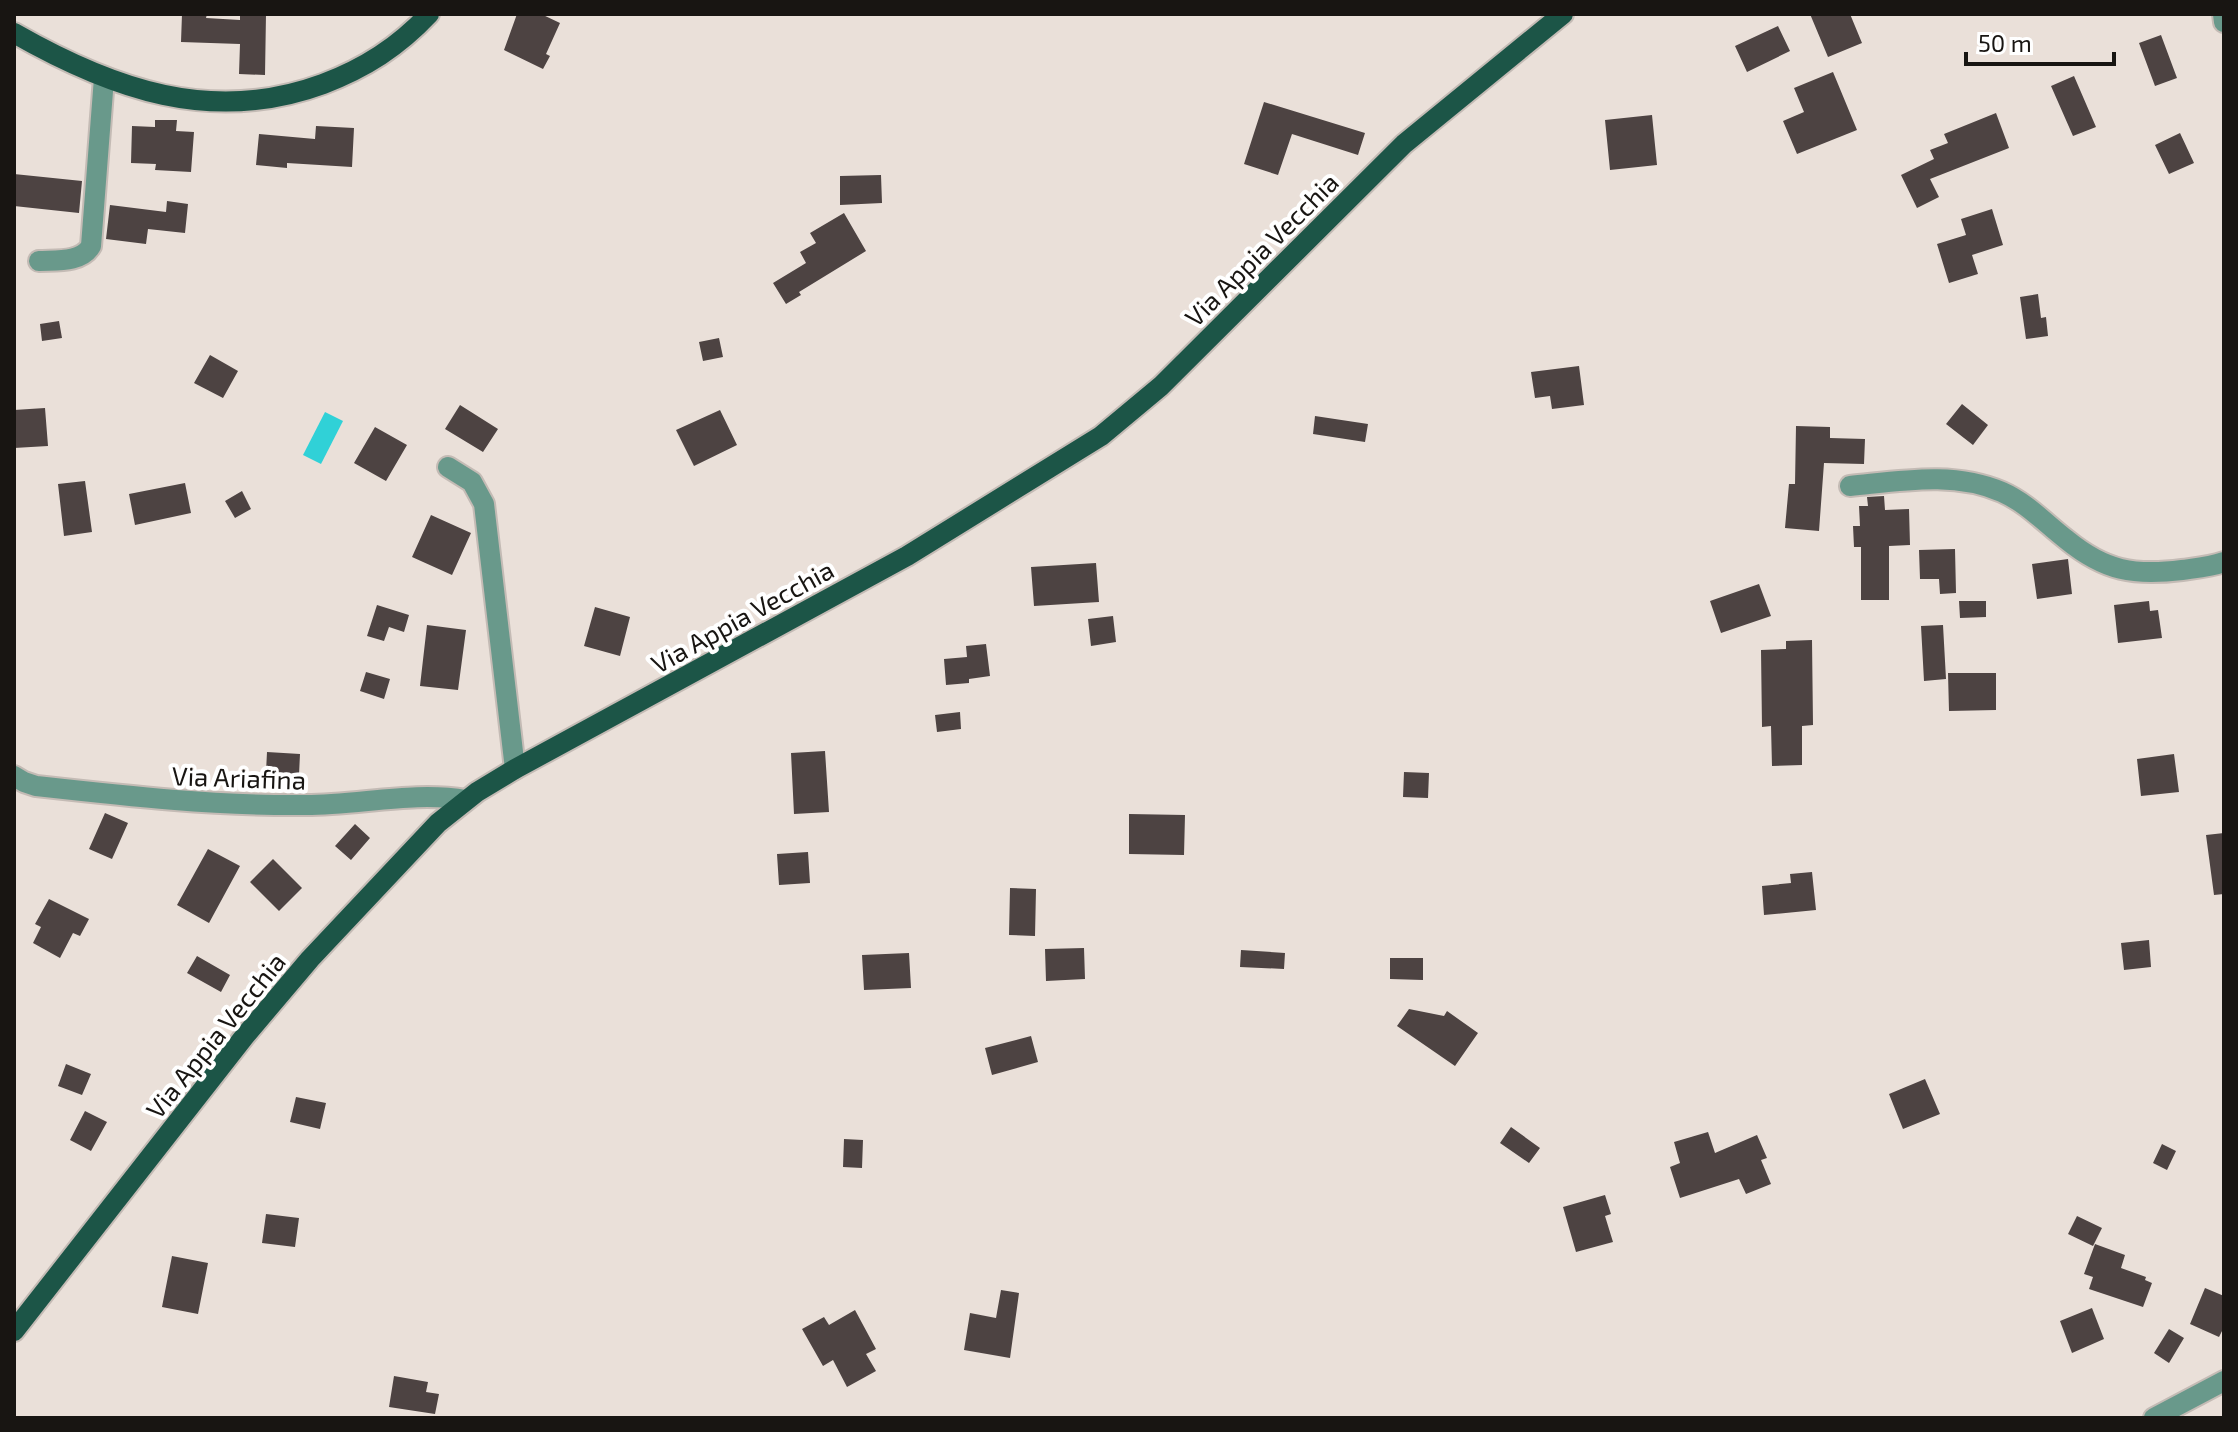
<svg xmlns="http://www.w3.org/2000/svg" width="2238" height="1432" font-family="'Exo 2',sans-serif">
	<style>
		.water { fill: #30d1d7 }
		.building { fill: #4d4342 }
		.lines { fill: none; stroke-linecap: round; stroke-linejoin: round }
		.minor-casing { stroke: #c4bbb5; stroke-width: 24 }
		.major-casing { stroke: #c4bbb5; stroke-width: 24 }
		.minor { stroke: #69998b; stroke-width: 20 }
		.major { stroke: #1c5547; stroke-width: 20 }
		.labels { text-anchor: middle; dominant-baseline: central; stroke-width: 8; stroke-linejoin: round; paint-order: stroke }
		.street-label { font-size: 26px; fill: #181512; stroke: #fff }
	</style>
	<rect width="100%" height="100%" fill="#eae0d9"/>
	<!-- water -->
	<path class="water" d="M325 412 343 421 321 464 303 455Z"/>
	<!-- building -->
	<path class="building" d="M182 14H207L206 18 240 20V14H266L265 75 239 74 240 44 181 42Z
		M517 14H541L560 23 546 54 550 56 543 69 504 50Z
		M1810 14H1850L1862 43 1828 57Z
		M1778 26 1790 51 1747 72 1735 46Z
		M2161 35 2177 78 2155 86 2139 43Z
		M1833 72 1857 130 1797 154 1783 121 1804 112 1794 88Z
		M2074 76 2096 127 2073 136 2051 86Z
		M1264 102 1365 133 1358 155 1292 134 1278 175 1244 164Z
		M1996 113 2009 148 1930 179 1939 197 1917 208 1901 175 1934 159 1930 150 1948 143 1944 134Z
		M1652 115 1657 165 1610 170 1605 120Z
		M155 120H177L176 131 194 132 191 172 155 170 156 164 131 163 132 126 155 127Z
		M316 126 354 128 352 167 287 163V168L256 165 259 134 315 139Z
		M2180 133 2194 163 2169 174 2155 145Z
		M14 174 82 181 79 213 14 206Z
		M881 175 882 203 840 205V176Z
		M167 201 188 204 185 233 148 229 146 244 106 239 110 205 166 212Z
		M1992 209 2003 245 1972 255 1978 274 1949 283 1937 244 1966 235 1961 219Z
		M844 213 866 251 799 292 801 295 786 304 773 283 806 263 800 252 816 243 810 233Z
		M2038 294 2041 318 2046 317 2048 336 2026 339 2020 297Z
		M59 321 62 338 42 341 40 324Z
		M719 338 723 357 703 361 699 342Z
		M210 355 238 371 223 398 194 383Z
		M1579 366 1584 405 1552 409 1550 396 1535 398 1531 372Z
		M1962 404 1988 425 1973 445 1946 424Z
		M460 405 498 429 483 452 445 429Z
		M45 408 48 446 14 448V410Z
		M720 410 737 445 694 466 676 430Z
		M1315 416 1368 424 1365 442 1313 434Z
		M1796 426 1830 427V438L1865 439 1864 464 1824 463 1819 531 1785 528 1789 484H1795Z
		M375 427 407 445 386 481 354 463Z
		M85 481 92 532 64 536 58 484Z
		M185 483 191 513 135 525 129 494Z
		M242 491 251 509 235 518 225 501Z
		M1884 496 1885 510 1909 509 1910 545 1889 546V600H1861V547H1854L1853 526H1860L1859 506H1868L1867 497Z
		M431 515 471 533 452 575 412 557Z
		M1955 549 1956 593 1940 594 1939 579H1920L1919 550Z
		M2068 559 2072 594 2037 599 2032 564Z
		M1096 563 1099 602 1034 606 1031 567Z
		M1759 584 1771 616 1721 633 1710 601Z
		M1959 601H1986V617L1960 618Z
		M2149 601 2150 611 2158 610 2162 638 2118 643 2114 605Z
		M377 605 409 615 404 632 389 627 384 641 367 636Z
		M595 607 630 617 620 656 584 646Z
		M1113 616 1116 642 1091 646 1088 619Z
		M427 625 466 630 458 690 420 686Z
		M1943 625 1946 679 1924 681 1921 626Z
		M1812 640 1813 725 1802 726V765L1772 766 1771 726 1762 727 1761 650 1786 649V641Z
		M986 644 990 676 969 679V683L946 685 944 659 967 657 966 646Z
		M366 672 390 679 384 699 360 691Z
		M1948 673H1996V710L1949 711Z
		M960 712 961 729 937 732 935 715Z
		M825 751 829 812 794 814 791 753Z
		M267 752 300 754 299 775 266 772Z
		M2174 754 2179 792 2141 796 2137 759Z
		M1404 772 1429 773 1428 798 1403 797Z
		M105 813 128 823 112 859 89 849Z
		M1129 814 1185 815 1184 855 1129 854Z
		M355 824 370 838 351 860 335 846Z
		M2224 833V894L2214 895 2206 835Z
		M208 849 240 866 209 923 177 905Z
		M808 852 810 883 779 885 777 854Z
		M273 859 302 888 279 911 250 882Z
		M1812 872 1816 910 1764 915 1762 886 1791 883 1790 874Z
		M1010 888 1036 889 1035 936 1009 935Z
		M49 899 89 919 80 936 73 933 60 958 33 943 41 927 35 924Z
		M2149 940 2151 967 2124 970 2121 943Z
		M1084 948 1085 979 1046 981 1045 949Z
		M1241 950 1285 953 1284 969 1240 967Z
		M909 953 911 988 864 990 862 955Z
		M197 956 230 975 221 992 187 973Z
		M1390 958H1423V980L1390 979Z
		M1409 1009 1444 1016 1447 1011 1478 1033 1455 1066 1397 1026Z
		M1031 1036 1038 1062 992 1075 985 1048Z
		M66 1064 91 1074 82 1095 58 1086Z
		M1925 1079 1940 1114 1903 1129 1889 1094Z
		M296 1097 326 1103 320 1129 290 1122Z
		M85 1111 107 1122 91 1151 70 1140Z
		M1511 1127 1540 1148 1529 1163 1500 1143Z
		M1708 1132 1715 1153 1757 1135 1767 1158 1761 1160 1771 1184 1746 1194 1739 1179 1680 1198 1670 1167 1680 1163 1674 1142Z
		M844 1139 863 1140 862 1168 843 1167Z
		M2162 1144 2176 1151 2167 1170 2153 1163Z
		M1605 1195 1611 1214 1605 1216 1613 1242 1576 1252 1563 1207Z
		M266 1214 299 1218 295 1247 262 1243Z
		M2077 1216 2102 1228 2093 1246 2068 1234Z
		M2095 1244 2125 1255 2121 1268 2146 1277 2145 1280 2152 1283 2143 1307 2089 1289 2093 1277 2084 1274Z
		M172 1256 208 1263 198 1314 162 1307Z
		M2205 1288 2224 1296V1327L2219 1337 2190 1324Z
		M1001 1290 1019 1293 1010 1358 964 1350 970 1313 996 1318Z
		M2092 1308 2104 1339 2072 1353 2060 1321Z
		M855 1310 876 1349 866 1354 876 1371 847 1387 833 1360 823 1366 802 1329 824 1317 829 1325Z
		M2169 1329 2184 1338 2169 1363 2154 1353Z
		M394 1376 428 1382 426 1392 439 1394 435 1414 389 1407Z"/>
	<g class="lines">
		<!-- minor casing -->
		<g class="minor-casing">
			<path id="minor" d="M2223 14 2224 22
				M39 261C56 260 81 263 91 246L104 78
				M448 467 472 482 484 504 515 769
				M1850 486C1901 481 1954 471 2002 492 2027 503 2046 524 2067 540 2105 571 2134 576 2182 570 2196 568 2210 567 2224 562
				M14 776 24 782 36 786C126 796 215 806 306 805 360 805 414 791 466 800
				M2154 1418 2224 1381"/>
		</g>
		<!-- major casing -->
		<g class="major-casing">
			<path id="major" d="M14 33C112 89 212 125 323 84 365 68 398 47 429 14
				M14 1331 244 1037 310 959 438 823 477 792 515 769 907 556 1101 436 1161 386 1404 144 1563 14"/>
		</g>
		<!-- minor -->
		<use href="#minor" class="minor"/>
		<!-- major -->
		<use href="#major" class="major"/>
	</g>
	<g class="labels">
		<!-- street labels -->
		<g class="street-label">
			<text transform="translate(1261 249) rotate(-45)">Via Appia Vecchia</text>
			<text transform="translate(742 616) rotate(-29)">Via Appia Vecchia</text>
			<text transform="translate(239 777) rotate(2)">Via Ariafina</text>
			<text transform="translate(215 1035) rotate(-51)">Via Appia Vecchia</text>
		</g>
	</g>
	<!-- border -->
	<rect width="2238" height="1432" fill="none" stroke="#181512" stroke-width="32"/>
	<!-- scale -->
	<path d="M1966 52v12h148v-12" fill="none" stroke="#181512" stroke-width="4"/>
	<text x="1978" y="52" font-size="24" fill="#181512" stroke="#ffffff" stroke-width="6" paint-order="stroke">50 m</text>
</svg>
